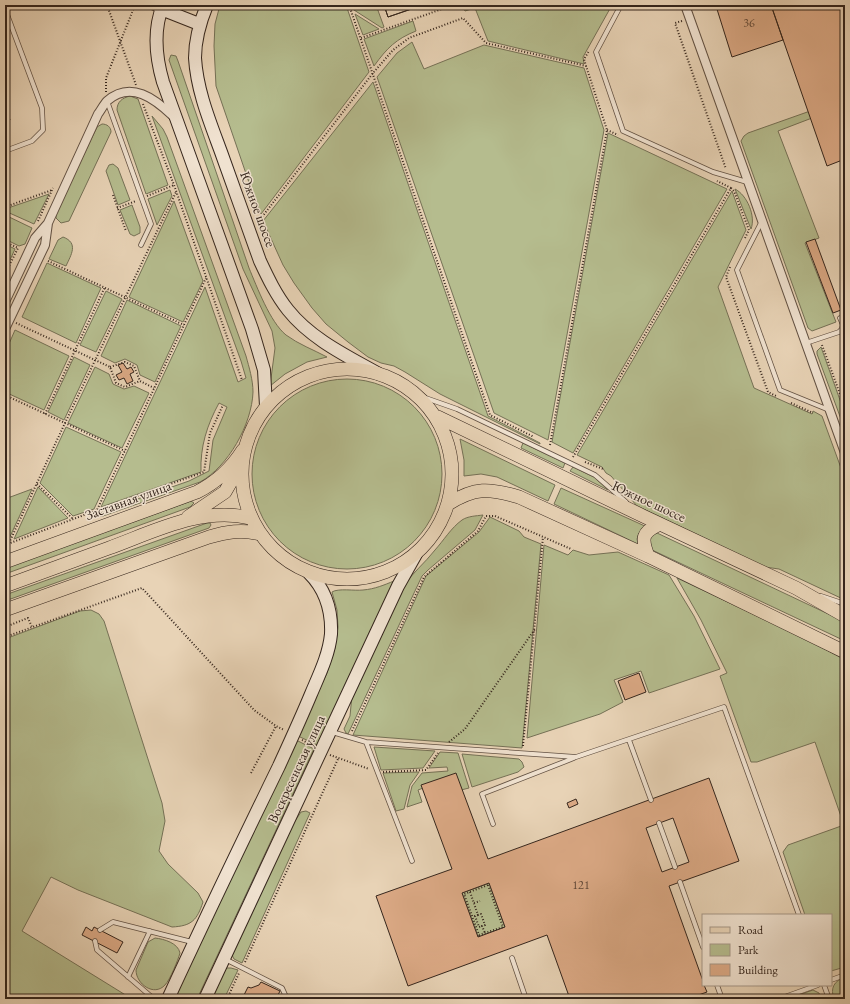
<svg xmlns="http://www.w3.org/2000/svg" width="850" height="1004" font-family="'EB Garamond',serif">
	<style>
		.green { fill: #b5bc8e; stroke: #757156 }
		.building { fill: #dcaa86; stroke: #35261d; fill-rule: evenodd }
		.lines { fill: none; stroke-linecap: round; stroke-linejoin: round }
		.service-casing { stroke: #625143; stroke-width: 5.5 }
		.minor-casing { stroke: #625143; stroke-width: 10 }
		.secondary-casing { stroke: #35261d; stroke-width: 14 }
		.primary-casing { stroke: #35261d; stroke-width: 14 }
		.path { stroke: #35261d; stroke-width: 2; stroke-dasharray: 1 2; stroke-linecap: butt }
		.service { stroke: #f0e2d0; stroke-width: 4 }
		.minor { stroke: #f0e2d0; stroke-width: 8 }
		.secondary { stroke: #f0e2d0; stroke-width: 12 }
		.primary { stroke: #e8d3b6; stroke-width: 13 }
		.labels { text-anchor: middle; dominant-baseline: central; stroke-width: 3; stroke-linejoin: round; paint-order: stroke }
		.number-label { font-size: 12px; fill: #5f4737 }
		.street-label { font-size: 14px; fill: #35261d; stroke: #f0e2d0 }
	</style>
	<rect width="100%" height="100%" fill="#e8d3b6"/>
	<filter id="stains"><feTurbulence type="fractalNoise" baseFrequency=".005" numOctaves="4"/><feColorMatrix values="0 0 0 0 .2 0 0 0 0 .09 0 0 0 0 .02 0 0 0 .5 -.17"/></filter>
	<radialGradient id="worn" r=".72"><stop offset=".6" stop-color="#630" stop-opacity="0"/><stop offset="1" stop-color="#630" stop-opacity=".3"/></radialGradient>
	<!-- green -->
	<path class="green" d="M220 5H346L369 72 261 214 254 197 216 86 214 46 215 24Z
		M353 5H376L384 27 382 28 354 10Z
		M462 5H612L583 57 584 64 488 41 475 8 465 11Z
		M355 14 379 29 363 35Z
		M413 21 416 31C396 39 387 48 374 66L364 39Z
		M412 42 424 69 484 45 584 68 604 130 548 440 494 413 377 77 397 53Z
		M171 55 176 56 178 61 249 268C257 287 270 322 286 335 298 344 314 350 327 357L307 362 285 374 270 386 275 348 272 331 243 269 169 60Z
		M373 82 488 416 540 443V444L440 394 405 372 394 366 381 363 368 357 348 342 326 324 312 308 294 283 283 265 263 221Z
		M130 96 138 99 168 185 146 194 117 110C117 102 122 98 130 96Z
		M813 110 812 118 778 131 819 238 805 243 836 322 812 331 808 328 741 141 744 136 748 133Z
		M152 116 163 129 167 137 246 356C249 367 253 380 253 392 252 424 228 467 200 482L103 516H100V514L103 511 189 481 209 471 213 440 227 407 219 403C207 425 200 447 201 472L101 507 205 287 238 382 246 378 241 361Z
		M102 124C107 124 111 127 111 132L69 221 61 223 56 218V213L97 127Z
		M608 133 727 189 573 453 552 442Z
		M113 164 118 168 130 200 118 205 106 171 109 165Z
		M735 189C747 195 756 216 751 229Z
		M170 190 172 196 157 225 148 199Z
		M732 191 746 230 718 287 754 388 812 414 813 411 822 416 845 479V600L779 569 765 567 637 506 611 476 606 473 602 467 577 455Z
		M49 194 34 224 5 211V209Z
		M174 201 203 281 183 322 129 297Z
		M132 205 140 227V233L134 236 130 234 120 210Z
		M5 215 32 228 25 244 19 246 5 239Z
		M63 237C79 243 71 255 66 266L49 259 58 240Z
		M5 244 15 249 5 271Z
		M47 263 101 288 76 343 22 317Z
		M106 291 122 299 96 352 80 345Z
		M127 300 181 326 155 382 140 375 137 365 125 359 115 363 101 356Z
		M15 330 69 356 44 410 5 392V353Z
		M821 347 845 414V430L817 354V351Z
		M74 357 90 365 64 420 48 412Z
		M95 367 109 374 113 384 124 389 134 386 149 393 122 448 68 423Z
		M252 474a95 95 0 1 1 190 0a95 95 0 1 1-190 0Z
		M66 427 121 452 94 509 73 516 40 483Z
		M460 439 555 485 548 501 497 477 481 474 464 476V460Z
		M523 443 565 463 563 468 521 448Z
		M573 467 594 477 608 490 570 471Z
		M38 487 68 518 14 539Z
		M561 488 647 527 639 533 637 539 638 544 554 504Z
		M32 489 8 541 5 542V499Z
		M191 501 194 503 190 507 5 574V568Z
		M483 515 475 530 428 570 422 576 348 734 346 733 344 729 350 716 352 695 403 587C412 573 425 563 435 550 444 540 451 528 462 520 468 516 476 516 483 515Z
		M490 517 519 531 524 537 541 544 522 748 353 735 426 576 479 532Z
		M207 523H210L211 525 209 528 5 601V595Z
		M653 533H657L841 620 845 622V641L650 549 647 540Z
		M544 545 568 555 573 550 589 555 618 552 669 575 694 616 720 669 649 693 641 671 614 680 623 702 600 714 527 738Z
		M677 578 810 641 845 660V967L831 971V915H805L783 852 788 845 844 825 815 742 757 762H751L720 676 727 673 701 620Z
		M394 581 317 745 298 736 327 673 335 648 338 627 337 610 332 592C338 588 355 591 363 590 375 589 384 585 394 581Z
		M91 610 99 614 104 621 162 803 165 821 159 851 168 864 198 893 203 902C197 920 192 926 172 927L78 890 51 877 22 931 132 999H5V639L80 611Z
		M296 740 314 749 197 999H174Z
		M374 747 435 751 423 768 381 770Z
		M440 752 458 753 469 788 457 791 452 777 418 790 422 802 407 807 412 786 422 773 448 771 447 767 429 768Z
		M462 754 519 759 522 762 524 767 518 772 472 787Z
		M419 772 410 785 404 809 396 811 383 773Z
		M306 811 310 813 242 963 234 959 232 955 293 824 301 812Z
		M489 883 505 927 478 937 462 893Z
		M155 938C164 939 178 943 180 953 178 960 170 980 165 985 154 997 136 984 136 970L148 942Z
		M226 968H231L238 970 224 999H209Z
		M845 977V999H834C830 988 834 981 845 977Z
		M813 990 819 993 821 999H787Z"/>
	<!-- building -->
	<path class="building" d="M384 5H423L388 17Z
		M384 5H423L388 17Z
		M718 5H771L783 40 732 57 716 6Z
		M771 5H845V159L827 166Z
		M5 107 10 120 5 122Z
		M815 239 841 310 833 313 806 242Z
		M123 363 127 369 131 367 134 372 130 374 133 381 127 384 124 378 119 380 116 375 122 372 118 365Z
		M639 673 646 692 625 700 618 681Z
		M456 773 488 859 709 778 739 861 669 886 703 981V985H704L707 992 687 999H570L547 935 408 986 376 896 452 869 421 785ZM673 818 689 862 662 872 646 828ZM489 883 505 927 478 937 462 893Z
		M576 799 578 804 569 808 567 803Z
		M86 927 92 931 94 927 123 942 117 953 82 935Z
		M261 982 280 991 276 999H242L248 987 251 988 259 985Z"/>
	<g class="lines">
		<!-- service casing -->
		<g class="service-casing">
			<path id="service" d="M621 5 596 52 623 131 713 172 747 182
				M5 9 42 108 43 130 32 141 5 151
				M107 101 151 224 141 245
				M762 221 737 270 780 390 829 410
				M806 343 839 332 842 329 843 325 840 318
				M420 396 457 409 595 475 626 502
				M821 596 845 604
				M332 732 366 742 576 757 724 707 799 915
				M629 740 651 800
				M366 742 412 861
				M659 823 675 867
				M493 824 482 794 574 758
				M680 882 703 947
				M100 930 113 922 192 942
				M95 941 97 950 154 999
				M512 958 526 999
				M225 959 282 988 287 999
				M128 977 150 931
				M831 980 845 975
				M717 985 722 999
				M824 985 829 999
				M779 999 818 985"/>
		</g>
		<!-- minor casing -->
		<g class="minor-casing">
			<path id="minor" d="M152 5 161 9
				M685 5 845 453
				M5 302 35 238 48 223 98 114C101 110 104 104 107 101 131 80 155 99 173 116
				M5 329 45 245 48 223"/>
		</g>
		<!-- secondary casing -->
		<g class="secondary-casing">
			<path id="secondary" d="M163 5C153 30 156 58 163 82L252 329 264 370 266 406
				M207 5C200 22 195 39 195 58 197 91 210 122 221 152 234 188 247 225 260 261 268 278 276 295 288 310 311 339 347 356 379 374
				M161 9 199 24
				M168 999C204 921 241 844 279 766 290 742 301 718 311 694 319 675 329 655 331 634 332 611 325 589 309 573
				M205 999 398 586 416 554"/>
		</g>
		<!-- primary casing -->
		<g class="primary-casing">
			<path id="primary" d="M242 474a105 105 0 1 1 210 0a105 105 0 1 1-210 0Z
				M438 417 643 516 796 588 845 616
				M448 504C475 487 489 488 519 497L648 556 845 652
				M188 517 225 492 240 466
				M648 556C641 538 642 532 660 524
				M5 562 197 492C217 482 231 469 243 450
				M5 586C40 573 74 561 109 548 153 532 202 506 250 518
				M5 610 209 537C226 532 242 529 260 534"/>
		</g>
		<!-- path -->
		<path class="path" d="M107 5 136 85
			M349 5 490 415 534 437
			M682 21 675 23 726 169
			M361 38 453 5
			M106 92V78L135 5
			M143 104 174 185 242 380
			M607 130 618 135
			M731 188 734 191 749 230 745 238
			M113 195 126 231
			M147 196 174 185
			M5 207 52 190
			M117 208 136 201
			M262 217 373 73 393 50 409 38 463 18 486 43 586 66 584 59 589 51
			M38 221 53 188
			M5 242 18 248 5 274
			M48 261 184 325
			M730 267 726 277 768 392 776 396
			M16 323 110 367 116 383 125 387 140 381 154 388
			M822 345 845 408
			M110 367 125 362 134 366 140 381
			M5 395 125 451
			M791 403 813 413
			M45 414 105 287
			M550 445 607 130 586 66
			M573 457 731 188 717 181
			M585 462 603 469
			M37 484 73 519
			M98 510 204 472 210 433 223 405
			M9 543 65 423 176 192
			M5 545 97 510 206 278
			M5 627 28 618 32 627
			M5 637 142 588 254 710 276 726 284 730
			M352 731 424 577 478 531 486 516H495L571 549
			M302 740 312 745
			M449 742 465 729 535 629
			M523 746 543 537
			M330 755 369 769
			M383 772 426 770 438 753
			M251 773 276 726
			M488 885 503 927 479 935 464 894Z
			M470 892 478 915 481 914 485 925 482 926 485 933
			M474 903 480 901
			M478 915 475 916 479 927 482 926
			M245 962 338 759
			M227 999 239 973"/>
		<!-- service -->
		<use href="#service" class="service"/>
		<!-- minor -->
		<use href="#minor" class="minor"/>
		<!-- secondary -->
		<use href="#secondary" class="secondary"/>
		<!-- primary -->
		<use href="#primary" class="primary"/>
	</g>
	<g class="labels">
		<!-- number labels -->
		<g class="number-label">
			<text x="749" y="23">36</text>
			<text x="581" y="885">121</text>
		</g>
		<!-- street labels -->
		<g class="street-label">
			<text transform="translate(258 209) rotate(70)">Южное шоссе</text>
			<text transform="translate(128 500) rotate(-20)">Заставная улица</text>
			<text transform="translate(649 501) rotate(25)">Южное шоссе</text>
			<text transform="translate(296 769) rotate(-65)">Воскресенская улица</text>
		</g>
	</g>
	<!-- margin -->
	<rect width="850" height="1004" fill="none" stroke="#e8d3b6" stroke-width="20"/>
	<rect x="6" y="6" width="838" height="992" fill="none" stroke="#35261d" stroke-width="2"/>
	<rect x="10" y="10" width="830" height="984" fill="none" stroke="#35261d"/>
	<!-- legend -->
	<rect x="702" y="914" width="130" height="72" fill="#f0e2d0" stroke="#a59788"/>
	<rect x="710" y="927" width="20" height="6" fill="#e8d3b6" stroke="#a59788"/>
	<text x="738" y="934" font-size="12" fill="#35261d">Road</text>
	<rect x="710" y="944" width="20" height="12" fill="#b5bc8e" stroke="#a59788"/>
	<text x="738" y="954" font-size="12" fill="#35261d">Park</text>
	<rect x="710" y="964" width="20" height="12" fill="#dcaa86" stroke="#a59788"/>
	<text x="738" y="974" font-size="12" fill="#35261d">Building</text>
	<rect width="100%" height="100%" filter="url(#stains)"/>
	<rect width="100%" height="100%" fill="url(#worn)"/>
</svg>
